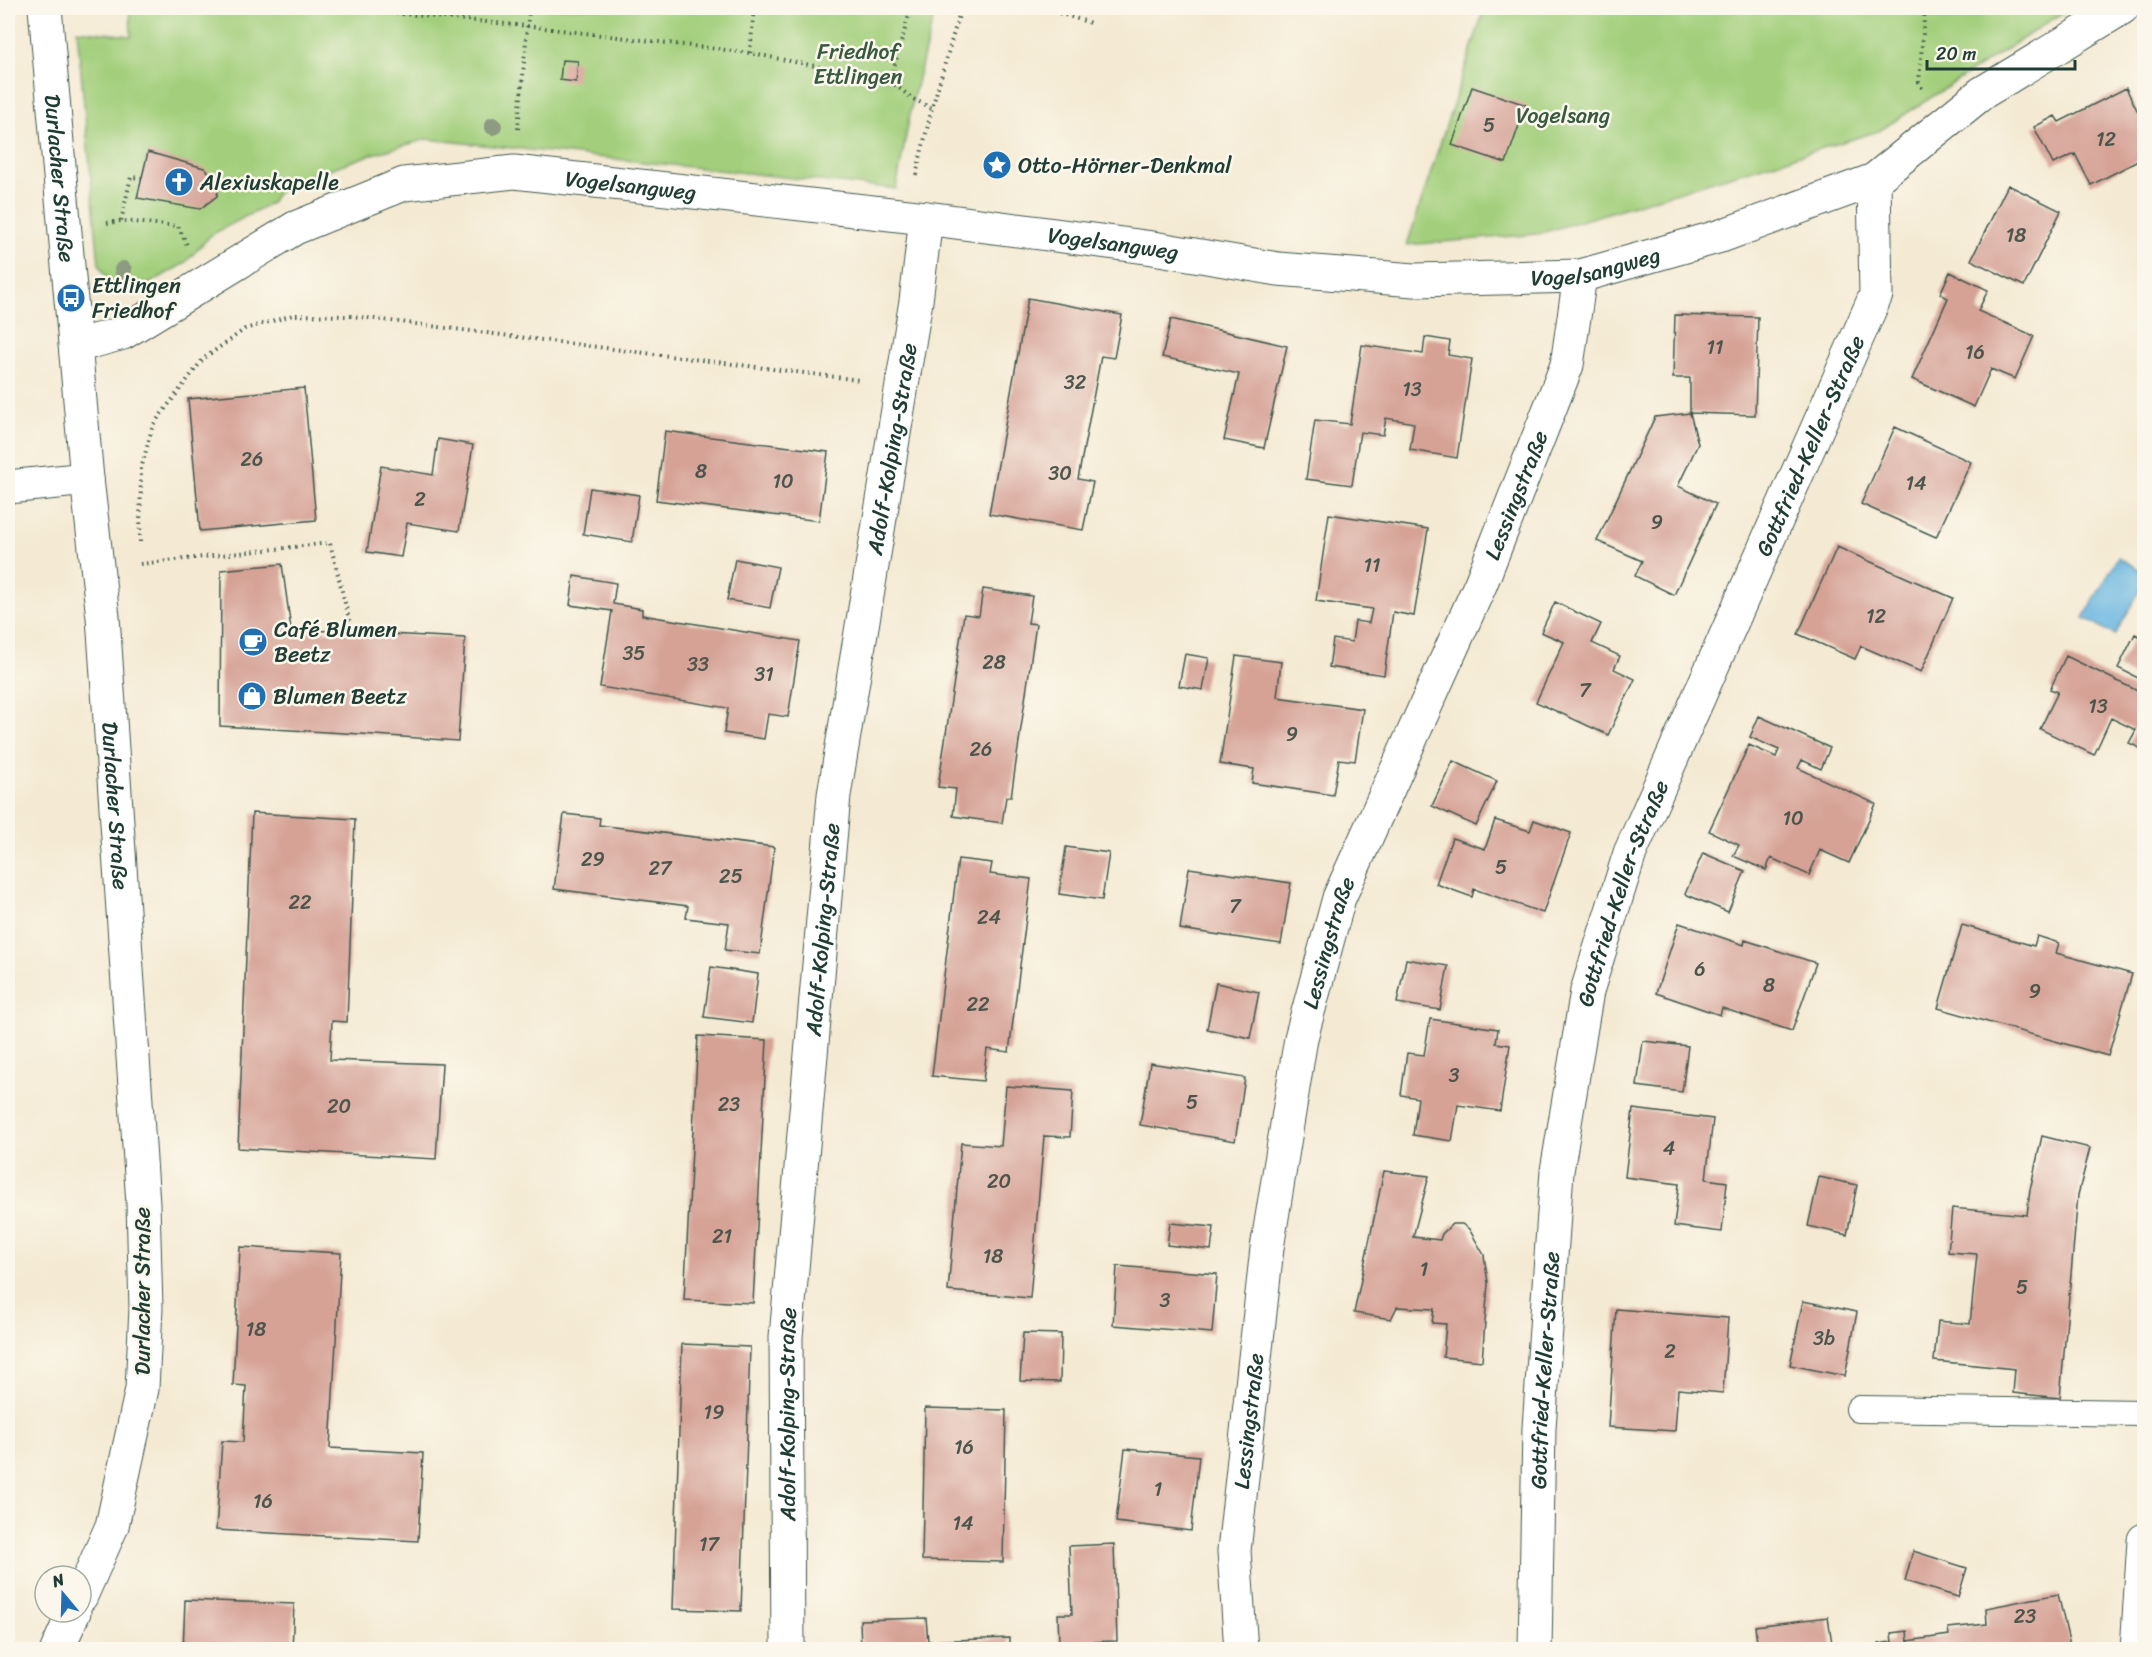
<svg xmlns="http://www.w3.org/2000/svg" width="2152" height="1657" font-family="Sriracha,sans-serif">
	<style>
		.green { fill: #a3cf7c; stroke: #618658; stroke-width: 1.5 }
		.water { fill: #65b4e0; stroke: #42788a; stroke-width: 1.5 }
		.building { fill: #d6a296 }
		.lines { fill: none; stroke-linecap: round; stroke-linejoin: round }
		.lane-casing { stroke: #3f574c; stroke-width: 28 }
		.street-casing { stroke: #3f574c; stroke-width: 35 }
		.secondary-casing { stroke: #3f574c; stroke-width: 35 }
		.path { stroke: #3f574c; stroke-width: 4; stroke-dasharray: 1.5 4.5; stroke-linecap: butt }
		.lane { stroke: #fff; stroke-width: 26 }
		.street { stroke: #fff; stroke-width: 33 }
		.secondary { stroke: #fff; stroke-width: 33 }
		.tree { fill: #8d9b83 }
		.labels { text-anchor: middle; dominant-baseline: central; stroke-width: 5; stroke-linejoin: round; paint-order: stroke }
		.number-label { font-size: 20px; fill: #4d564c }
		.park-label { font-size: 22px; fill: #395a42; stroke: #fbf7ec }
		.poi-label { font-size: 22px; fill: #1f3d34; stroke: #fbf7ec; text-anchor: start }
		.street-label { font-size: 22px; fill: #1f3d34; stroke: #fbf7ec }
	</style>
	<rect width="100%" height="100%" fill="#fbf7ec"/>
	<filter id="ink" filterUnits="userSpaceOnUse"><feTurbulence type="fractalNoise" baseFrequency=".0167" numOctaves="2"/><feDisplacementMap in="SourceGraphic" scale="12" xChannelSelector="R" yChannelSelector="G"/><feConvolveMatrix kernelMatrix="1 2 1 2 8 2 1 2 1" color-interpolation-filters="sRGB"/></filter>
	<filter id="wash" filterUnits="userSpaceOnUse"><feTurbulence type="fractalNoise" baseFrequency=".008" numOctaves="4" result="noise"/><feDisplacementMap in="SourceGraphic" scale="24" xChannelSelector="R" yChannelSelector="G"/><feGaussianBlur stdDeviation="1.35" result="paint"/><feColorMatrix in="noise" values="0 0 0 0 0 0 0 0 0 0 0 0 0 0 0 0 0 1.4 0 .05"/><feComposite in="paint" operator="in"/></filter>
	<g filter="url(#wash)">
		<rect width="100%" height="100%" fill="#f4ead3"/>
		<!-- green -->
		<path class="green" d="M130 8H936L913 98 896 189 427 139 373 154 309 176 277 193 271 203 211 235 185 263 147 285 124 293 108 281 99 264 77 30 131 36Z
			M1451 8H2070L1879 131 1538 234 1407 245 1483 13Z"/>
		<!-- water -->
		<path class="water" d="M2118 557 2144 572V583L2115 635 2084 618Z"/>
		<g id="blocks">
			<!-- building -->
			<path class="building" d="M562 60 578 61 576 82 560 80Z
				M1472 87 1526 105 1506 163 1452 145Z
				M2126 88 2144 124V158L2091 185 2075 154 2053 164 2034 127 2055 116 2059 122Z
				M148 152 204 168 212 175 219 186 217 196 200 209 137 198Z
				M2008 185 2061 211 2024 286 1971 260Z
				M1950 272 1988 290 1978 311 2034 336 2015 379 1991 369 1974 407 1912 379 1948 298 1940 294Z
				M1028 298 1122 315 1114 358 1101 356 1078 479 1093 482 1083 530 989 514Z
				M1675 315 1758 317 1755 415 1690 413V378H1673Z
				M1171 319 1287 346 1264 448 1224 440 1239 374 1162 357Z
				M1425 337 1450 341 1448 355 1472 359 1457 458 1410 450 1414 423 1386 418 1383 435 1360 432 1352 485 1306 479 1315 420 1350 424 1362 345 1423 354Z
				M304 388 316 520 200 531 188 399Z
				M1690 413 1698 444 1678 486 1716 504 1674 595 1635 576 1642 561 1597 541 1655 417Z
				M1895 427 1971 462 1936 537 1861 504Z
				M665 431 828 452 819 521 656 500Z
				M438 439 473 445 459 531 407 523 401 557 367 552 381 466 433 475Z
				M590 488 639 495 632 542 583 534Z
				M1329 514 1428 529 1414 616 1393 612 1384 675 1329 667 1333 639 1352 642 1355 621 1369 623 1372 609 1316 601Z
				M1837 547 1953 598 1921 672 1861 646 1855 659 1798 634Z
				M735 559 778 567 770 608 727 600Z
				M282 564 291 629 465 638 458 741 361 734 220 726 221 570Z
				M574 576 616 583 613 604 642 609V615L800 641 788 717 768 714 764 739 724 733 728 708 600 687 612 611 570 605Z
				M983 589 1032 596 1028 623 1036 624 1011 797H1006L1002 823 953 816 956 789 938 787 964 614 979 616Z
				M1555 602 1601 624 1592 643 1620 656 1614 669 1635 679 1608 735 1536 702 1564 642 1541 632Z
				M2135 634 2144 639V681L2118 668Z
				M1185 654 1209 658 1203 690 1179 686Z
				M1236 656 1281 662 1277 697 1363 709 1355 761 1339 759 1333 795 1252 783 1254 769 1220 764Z
				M2066 656 2144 694V750L2129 743 2136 730 2111 718 2094 755 2040 729 2058 692 2050 689Z
				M1759 716 1830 748 1821 769 1802 760 1798 768 1876 804 1849 863 1820 850 1809 875 1771 858 1766 870 1733 856 1739 845 1709 831 1749 745 1776 757 1779 750 1750 737Z
				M1453 761 1497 781 1476 826 1432 806Z
				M252 813 355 819 347 1022 332 1021 330 1060 442 1064 436 1159 238 1148Z
				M564 814 600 818 599 825 774 847 760 954 725 950 729 923 686 918 688 906 554 889Z
				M1495 820 1530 831 1534 820 1571 833 1543 913 1474 889 1472 897 1436 884 1452 838 1485 849Z
				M1066 847 1109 853 1102 900 1059 894Z
				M1703 853 1745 871 1728 912 1685 894Z
				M958 859 992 863 990 874 1031 879 1009 1052 987 1049 983 1081 932 1076Z
				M1189 868 1291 883 1281 944 1180 929Z
				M1679 923 1744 945 1745 940 1816 963 1792 1031 1722 1008 1720 1015 1656 993Z
				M1962 925 2034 946 2037 936 2059 943 2056 953 2132 974 2108 1056 1938 1008Z
				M1406 959 1448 966 1440 1010 1397 1003Z
				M711 967 758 974 752 1023 704 1017Z
				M1216 983 1259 992 1250 1038 1207 1029Z
				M1430 1019 1498 1029 1496 1043 1510 1045 1500 1111 1458 1105 1452 1141 1413 1135 1418 1098 1401 1095 1407 1053 1424 1055Z
				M698 1036 767 1040 753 1303 684 1300Z
				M1643 1041 1688 1046 1682 1092 1637 1086Z
				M1150 1063 1245 1078 1235 1141 1140 1125Z
				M1006 1086 1073 1091 1070 1137 1044 1136 1030 1298 948 1291 961 1143 1001 1146Z
				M1633 1109 1713 1119 1706 1179 1727 1182 1722 1232 1674 1226 1679 1184 1625 1177Z
				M2042 1136 2090 1148 2078 1195 2060 1398 2013 1393 2015 1369 1934 1361 1938 1321 1970 1324 1977 1254 1948 1252 1952 1208 2027 1215 2030 1190Z
				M1384 1171 1429 1176 1413 1237 1440 1240 1442 1234 1452 1224H1462L1469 1229 1484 1255 1488 1283 1482 1361 1443 1357 1446 1324 1432 1323 1434 1309 1397 1307 1391 1319 1354 1313Z
				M1819 1177 1857 1185 1847 1235 1808 1226Z
				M1170 1223 1214 1227 1211 1250 1167 1245Z
				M240 1247 341 1253 330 1448 423 1453 418 1541 216 1530 222 1441 243 1442 246 1386 233 1385Z
				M1117 1266 1217 1274 1212 1333 1113 1325Z
				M1803 1301 1857 1312 1845 1376 1790 1365Z
				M1616 1309 1728 1318 1723 1393 1678 1389 1675 1431 1608 1427Z
				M1023 1333 1061 1334 1060 1382 1020 1381Z
				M682 1344 750 1347 741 1611 673 1609Z
				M925 1408 1006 1410 1003 1562 922 1560Z
				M1125 1449 1199 1456 1191 1531 1116 1522Z
				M1114 1544 1117 1641 1059 1643 1058 1614H1072L1069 1546Z
				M1913 1551 1967 1568 1958 1597 1905 1581Z
				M2058 1594 2071 1650H1880L1879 1644 1892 1642 1891 1633 1907 1631 1908 1641 1949 1635 1948 1628 1987 1624 1986 1608Z
				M185 1600 294 1604 292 1650H183Z
				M1828 1617 1833 1650H1758L1755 1626Z
				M926 1618 928 1641 1009 1638V1650H861L860 1620Z"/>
		</g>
	</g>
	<g filter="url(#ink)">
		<use href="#blocks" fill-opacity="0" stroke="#3f574c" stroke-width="1.5"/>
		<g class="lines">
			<!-- lane casing -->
			<g class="lane-casing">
				<path id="lane" d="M1859 1409 2144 1413"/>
			</g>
			<!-- street casing -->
			<g class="street-casing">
				<g id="street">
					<path id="s1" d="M76 346 123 333 295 228 404 184 514 172 926 218 1153 248 1278 269 1414 280 1580 276 1721 236 1874 180 1982 93 2122 8"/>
					<path d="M8 487 87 479"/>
					<path id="s2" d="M788 1650 786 1337 834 795 916 301 926 218"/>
					<path id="s3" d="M1241 1650 1234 1551 1267 1248 1301 1038 1339 898 1481 583 1567 365 1580 276"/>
					<path id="s4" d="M1535 1650 1539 1428 1557 1171 1587 991 1630 853 1876 295 1874 180"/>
					<path d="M2137 1650 2144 1540"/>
				</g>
			</g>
			<!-- secondary casing -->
			<g class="secondary-casing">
				<g id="secondary">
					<path id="s5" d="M45 8 87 479 103 617 143 1204 146 1308 142 1389 112 1526 81 1596"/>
					<path d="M57 1650 74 1612"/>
				</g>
			</g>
			<!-- path -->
			<path class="path" d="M342 8 527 26 750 53 890 81 911 8
				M1042 8 1091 23
				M750 53 754 8
				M890 81 913 99 932 108
				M1922 88 1919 82 1925 8
				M518 129 529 8
				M916 175 932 108 961 8
				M142 178 131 177 121 221 178 226 187 245
				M107 223 121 221
				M140 542 141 469 153 425 203 359 245 329 293 315 351 316 860 380
				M140 564 330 543 352 631"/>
			<!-- lane -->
			<use href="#lane" class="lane"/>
			<!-- street -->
			<use href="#street" class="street"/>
			<!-- secondary -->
			<use href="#secondary" class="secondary"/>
		</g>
		<!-- trees -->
		<g class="tree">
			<circle cx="493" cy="126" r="9"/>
			<circle cx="123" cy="270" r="9"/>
		</g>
	</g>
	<!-- icons -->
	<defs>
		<g id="sight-disc" transform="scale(1.5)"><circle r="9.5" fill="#1f6fb2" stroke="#fbf7ec"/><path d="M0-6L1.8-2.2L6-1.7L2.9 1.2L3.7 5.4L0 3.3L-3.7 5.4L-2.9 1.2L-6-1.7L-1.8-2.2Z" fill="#fff"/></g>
		<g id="church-disc" transform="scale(1.5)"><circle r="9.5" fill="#1f6fb2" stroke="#fbf7ec"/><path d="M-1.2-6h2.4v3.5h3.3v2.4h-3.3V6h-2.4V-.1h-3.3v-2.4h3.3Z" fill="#fff"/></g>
		<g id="bus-disc" transform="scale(1.5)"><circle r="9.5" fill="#1f6fb2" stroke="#fbf7ec"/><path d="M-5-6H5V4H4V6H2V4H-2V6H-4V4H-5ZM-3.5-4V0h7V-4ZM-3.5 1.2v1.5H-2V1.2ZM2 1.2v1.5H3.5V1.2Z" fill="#fff"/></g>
		<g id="cafe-disc" transform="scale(1.5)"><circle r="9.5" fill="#1f6fb2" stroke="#fbf7ec"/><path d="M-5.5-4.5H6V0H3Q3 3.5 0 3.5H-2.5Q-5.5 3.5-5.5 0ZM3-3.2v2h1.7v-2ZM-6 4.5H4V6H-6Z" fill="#fff"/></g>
		<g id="shop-disc" transform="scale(1.5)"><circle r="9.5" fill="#1f6fb2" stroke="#fbf7ec"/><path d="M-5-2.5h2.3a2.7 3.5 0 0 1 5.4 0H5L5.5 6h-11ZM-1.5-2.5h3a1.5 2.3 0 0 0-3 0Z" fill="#fff"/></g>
	</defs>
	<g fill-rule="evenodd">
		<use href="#sight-disc" x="997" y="165"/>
		<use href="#church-disc" x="179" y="182"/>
		<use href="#bus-disc" x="71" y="298"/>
		<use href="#cafe-disc" x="253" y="642"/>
		<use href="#shop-disc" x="252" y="696"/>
	</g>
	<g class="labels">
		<!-- number labels -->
		<g class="number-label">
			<text x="1489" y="125">5</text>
			<text x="2106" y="139">12</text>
			<text x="2016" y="235">18</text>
			<text x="1715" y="347">11</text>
			<text x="1975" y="352">16</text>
			<text x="1075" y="382">32</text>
			<text x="1412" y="389">13</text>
			<text x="252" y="459">26</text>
			<text x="701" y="471">8</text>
			<text x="1060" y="473">30</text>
			<text x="783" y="481">10</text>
			<text x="1916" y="483">14</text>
			<text x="420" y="499">2</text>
			<text x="1657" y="522">9</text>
			<text x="1372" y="565">11</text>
			<text x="1876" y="616">12</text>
			<text x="634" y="653">35</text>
			<text x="994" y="662">28</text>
			<text x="698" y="664">33</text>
			<text x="764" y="674">31</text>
			<text x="1585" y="690">7</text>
			<text x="2098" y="706">13</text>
			<text x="1292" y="734">9</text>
			<text x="981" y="749">26</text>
			<text x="1793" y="818">10</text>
			<text x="593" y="859">29</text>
			<text x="1501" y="867">5</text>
			<text x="660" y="868">27</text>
			<text x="731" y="876">25</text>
			<text x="300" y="902">22</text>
			<text x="1235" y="906">7</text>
			<text x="989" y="917">24</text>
			<text x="1700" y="969">6</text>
			<text x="1769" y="985">8</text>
			<text x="2035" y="991">9</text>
			<text x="978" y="1004">22</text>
			<text x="1454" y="1075">3</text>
			<text x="1192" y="1102">5</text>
			<text x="729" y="1104">23</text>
			<text x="339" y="1106">20</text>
			<text x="1669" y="1148">4</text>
			<text x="999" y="1181">20</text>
			<text x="722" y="1236">21</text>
			<text x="993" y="1256">18</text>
			<text x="1424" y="1269">1</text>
			<text x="2022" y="1287">5</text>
			<text x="1165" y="1300">3</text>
			<text x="256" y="1329">18</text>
			<text x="1824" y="1338">3b</text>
			<text x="1670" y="1351">2</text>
			<text x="714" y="1412">19</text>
			<text x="964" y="1447">16</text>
			<text x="1158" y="1489">1</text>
			<text x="263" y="1501">16</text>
			<text x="963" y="1523">14</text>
			<text x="709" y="1544">17</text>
			<text x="2025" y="1616">23</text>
		</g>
		<!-- park labels -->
		<g class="park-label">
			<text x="858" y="51">Friedhof<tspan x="858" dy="25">Ettlingen</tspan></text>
			<text x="1563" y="115">Vogelsang</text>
		</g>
		<!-- poi labels -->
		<g class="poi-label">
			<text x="1018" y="165">Otto-Hörner-Denkmal</text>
			<text x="200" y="182">Alexiuskapelle</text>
			<text x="92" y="285">Ettlingen<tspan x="92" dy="25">Friedhof</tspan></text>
			<text x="274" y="629">Café Blumen<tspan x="274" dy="25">Beetz</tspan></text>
			<text x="273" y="696">Blumen Beetz</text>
		</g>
		<!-- street labels -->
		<g class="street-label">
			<text stroke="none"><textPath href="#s5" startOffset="171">Durlacher Straße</textPath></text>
			<text stroke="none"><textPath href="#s1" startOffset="596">Vogelsangweg</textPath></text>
			<text stroke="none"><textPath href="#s1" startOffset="1082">Vogelsangweg</textPath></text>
			<text stroke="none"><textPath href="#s1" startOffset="1568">Vogelsangweg</textPath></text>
			<text stroke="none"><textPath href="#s4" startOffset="1252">Gottfried-Keller-Straße</textPath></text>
			<text stroke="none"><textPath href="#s2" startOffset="1208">Adolf-Kolping-Straße</textPath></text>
			<text stroke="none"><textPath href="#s3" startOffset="1202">Lessingstraße</textPath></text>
			<text stroke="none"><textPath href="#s5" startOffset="801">Durlacher Straße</textPath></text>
			<text stroke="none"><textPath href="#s4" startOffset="766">Gottfried-Keller-Straße</textPath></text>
			<text stroke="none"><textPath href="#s2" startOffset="722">Adolf-Kolping-Straße</textPath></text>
			<text stroke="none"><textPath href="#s3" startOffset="716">Lessingstraße</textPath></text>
			<text transform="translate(142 1291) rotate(-90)">Durlacher Straße</text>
			<text stroke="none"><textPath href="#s4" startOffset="280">Gottfried-Keller-Straße</textPath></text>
			<text stroke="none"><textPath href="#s2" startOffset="236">Adolf-Kolping-Straße</textPath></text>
			<text stroke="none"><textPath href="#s3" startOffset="230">Lessingstraße</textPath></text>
		</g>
	</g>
	<!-- margin -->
	<rect width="2152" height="1657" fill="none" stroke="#fbf7ec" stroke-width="30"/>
	<!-- north arrow -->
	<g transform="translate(63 1594) rotate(341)"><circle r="28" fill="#fbf7ec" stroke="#a3ada2" stroke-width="1.5"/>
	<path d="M0-4.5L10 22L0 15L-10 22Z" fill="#1f6fb2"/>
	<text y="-9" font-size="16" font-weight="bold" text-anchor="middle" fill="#1f3d34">N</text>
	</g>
	<!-- scale -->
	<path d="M1927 60v9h148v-9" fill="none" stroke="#1f3d34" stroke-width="3"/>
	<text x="1936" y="60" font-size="18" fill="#1f3d34" stroke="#fbf7ec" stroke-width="4.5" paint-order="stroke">20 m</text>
</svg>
